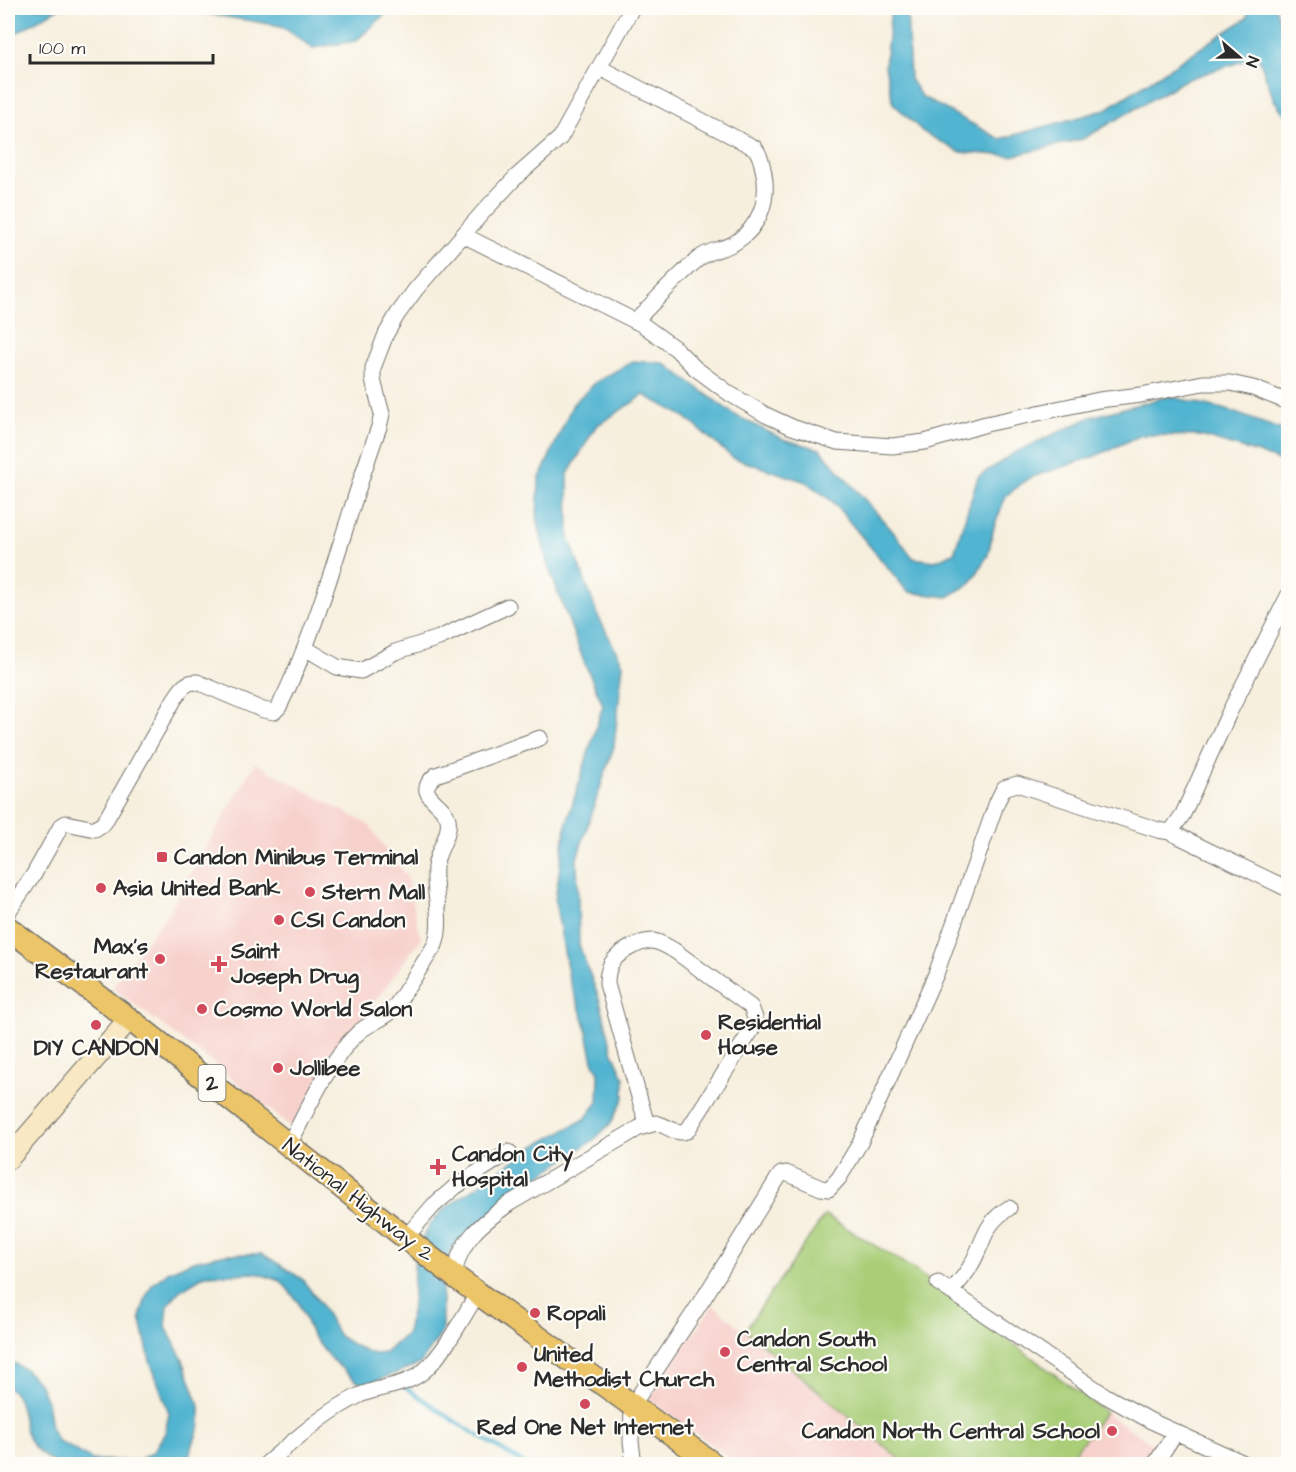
<svg xmlns="http://www.w3.org/2000/svg" width="1296" height="1472" font-family="'Architects Daughter',sans-serif">
	<style>
		.built { fill: #f7d0cb }
		.green { fill: #a9ce77; stroke: #6a7c51; stroke-width: 1.5 }
		.water { fill: #51b4d0; stroke: #3e707e; stroke-width: 1.5 }
		.lines { fill: none; stroke-linecap: round; stroke-linejoin: round }
		.stream { stroke: #51b4d0; stroke-width: 4 }
		.street-casing { stroke: #72706a; stroke-width: 17 }
		.secondary-casing { stroke: #72706a; stroke-width: 23 }
		.primary-casing { stroke: #72706a; stroke-width: 25 }
		.street { stroke: #fff; stroke-width: 15 }
		.secondary { stroke: #f8e8c3; stroke-width: 21 }
		.primary { stroke: #edc569; stroke-width: 22 }
		.poi-dot { fill: #d1495b; stroke: #fdfcf7; stroke-width: 2 }
		.labels { text-anchor: middle; dominant-baseline: central; stroke-width: 4.5; stroke-linejoin: round; paint-order: stroke }
		.shield { fill: #fdfcf7; stroke: #6a6a68; stroke-width: 1.5 }
		.shield-label { font-size: 21px; font-weight: bold; fill: #2b2b2b }
		.poi-label { font-size: 22px; font-weight: bold; fill: #2b2b2b; stroke: #fdfcf7; text-anchor: start }
		.street-label { font-size: 22px; fill: #2b2b2b; stroke: #fdfcf7 }
	</style>
	<rect width="100%" height="100%" fill="#fdfcf7"/>
	<filter id="ink" filterUnits="userSpaceOnUse"><feTurbulence type="fractalNoise" baseFrequency=".0167" numOctaves="2"/><feDisplacementMap in="SourceGraphic" scale="12" xChannelSelector="R" yChannelSelector="G"/><feConvolveMatrix kernelMatrix="1 2 1 2 8 2 1 2 1" color-interpolation-filters="sRGB"/></filter>
	<filter id="wash" filterUnits="userSpaceOnUse"><feTurbulence type="fractalNoise" baseFrequency=".008" numOctaves="4" result="noise"/><feDisplacementMap in="SourceGraphic" scale="24" xChannelSelector="R" yChannelSelector="G"/><feGaussianBlur stdDeviation="1.35" result="paint"/><feColorMatrix in="noise" values="0 0 0 0 0 0 0 0 0 0 0 0 0 0 0 0 0 1.4 0 .05"/><feComposite in="paint" operator="in"/></filter>
	<g filter="url(#wash)">
		<rect width="100%" height="100%" fill="#f7efde"/>
		<!-- built -->
		<path class="built" d="M255 763 369 825 406 876 421 939 356 1027 291 1127 216 1065 112 988 169 911Z
			M713 1305 905 1464H738L649 1399Z
			M1105 1412 1160 1449 1150 1464H1066Z"/>
		<!-- green -->
		<path class="green" d="M825 1215 912 1268 1105 1412 1066 1464H906L745 1330Z"/>
		<!-- water -->
		<path class="water" d="M10 8H59L8 38V10Z
			M173 8H392L356 41 313 48 281 26Z
			M891 8H907L910 79 921 96 1000 139 1105 110 1247 18 1249 8H1276L1288 52V119L1274 100 1258 56 1185 80 1083 139 1012 156 959 152 923 132 893 103 885 66Z
			M633 361 664 363 735 415 783 439 820 449 896 535 913 558 935 561 954 553 978 477 1014 453 1091 417 1169 396 1227 410 1288 432V465L1258 453 1201 436 1142 435 1093 457 1029 478 1006 496 994 527 988 555 971 583 948 597 908 592 833 502 806 482 733 458 685 417 644 395 596 426 568 474 569 538 598 616 623 664 614 746 577 858 579 945 600 1001 613 1053 624 1077V1098L611 1123 595 1139 525 1186 451 1249 442 1284V1332L420 1364 366 1385 356 1381 329 1357 312 1335 298 1302 281 1281 256 1273 205 1275 179 1291 168 1305 166 1327 183 1360 200 1408V1425L186 1464H56C47 1458 37 1452 31 1443 19 1425 26 1400 8 1387V1360L25 1369 40 1385 47 1401 51 1428 57 1440 92 1460 137 1461 153 1452 165 1433 169 1413 150 1361 140 1317 146 1297 152 1285 168 1272 193 1261 227 1254H263L302 1279 320 1303 339 1336 355 1346 373 1354 385 1353 407 1333 412 1307 415 1253 430 1224 443 1210 533 1147 585 1119 598 1102 599 1073 593 1061 585 1023 569 979 555 901 566 825 603 705 584 662 547 563 537 518 539 480 573 404 596 382Z"/>
		<g class="lines">
			<!-- stream -->
			<path class="stream" d="M405 1387 456 1422 525 1464"/>
		</g>
	</g>
	<g filter="url(#ink)">
		<g class="lines">
			<!-- street casing -->
			<g class="street-casing">
				<path id="street" d="M600 68 755 148C761 156 762 164 764 174 769 201 759 227 736 242 724 250 712 248 698 259 676 278 656 300 635 321
					M463 235 643 325 676 349 695 368 730 394 766 415 792 427 837 442 892 446 925 442 986 424 1099 400 1141 395 1203 383H1230L1253 388 1288 402
					M305 648 337 667 361 671 395 652 439 638 508 606
					M1170 832 1288 889
					M8 912 34 874 61 826 66 823 95 829 104 823 174 700C180 691 185 681 197 682L263 710 274 712 279 707C323 618 345 520 379 427L382 414 373 380V368L386 334 397 315 416 289 483 212 517 176 560 138 632 8
					M289 1145C306 1112 331 1057 358 1033 368 1023 383 1020 393 1010L435 945C444 920 433 894 435 867 437 850 451 835 448 819 444 802 411 795 436 775L540 738
					M406 1237 433 1206 455 1187 509 1152
					M454 1276C459 1240 482 1223 510 1203L639 1128 656 1123C666 1125 676 1135 687 1131L751 1031 756 1021 751 1007 675 951C668 947 661 942 653 941 639 941 618 952 611 964 608 970 607 977 607 984L647 1125
					M938 1283 1106 1396 1151 1421 1246 1464
					M951 1292C958 1283 966 1275 971 1265 985 1241 983 1224 1009 1208
					M266 1464C295 1440 324 1413 358 1396 379 1386 408 1387 426 1369 447 1349 462 1318 478 1293
					M634 1464 631 1442 632 1406 705 1296 778 1178 781 1174 786 1173 821 1188 829 1189 839 1178 860 1143 936 974 997 802 1004 788 1017 784 1158 830 1170 832 1172 830 1183 814 1229 713 1288 596
					M1155 1464 1176 1432
					M1285 1464 1288 1459"/>
			</g>
			<!-- secondary casing -->
			<g class="secondary-casing">
				<path id="secondary" d="M8 1159 129 1019"/>
			</g>
			<!-- primary casing -->
			<g class="primary-casing">
				<path id="primary" d="M8 928 137 1025 454 1276 713 1464"/>
			</g>
			<!-- street -->
			<use href="#street" class="street"/>
			<!-- secondary -->
			<use href="#secondary" class="secondary"/>
			<!-- primary -->
			<use href="#primary" class="primary"/>
		</g>
	</g>
	<!-- markers -->
	<g class="poi-dot">
		<rect x="156" y="851" width="12" height="12" rx="3"/>
		<circle cx="101" cy="888" r="6"/>
		<circle cx="310" cy="892" r="6"/>
		<circle cx="279" cy="920" r="6"/>
		<circle cx="160" cy="959" r="6"/>
		<path d="M216 955h6v6h6v6h-6v6h-6v-6h-6v-6h6z"/>
		<circle cx="202" cy="1009" r="6"/>
		<circle cx="96" cy="1025" r="6"/>
		<circle cx="706" cy="1035" r="6"/>
		<circle cx="278" cy="1068" r="6"/>
		<path d="M435 1158h6v6h6v6h-6v6h-6v-6h-6v-6h6z"/>
		<circle cx="535" cy="1313" r="6"/>
		<circle cx="725" cy="1352" r="6"/>
		<circle cx="522" cy="1367" r="6"/>
		<circle cx="585" cy="1404" r="6"/>
		<circle cx="1112" cy="1431" r="6"/>
	</g>
	<g class="labels">
		<!-- shield labels -->
		<rect class="shield" x="198.5" y="1065" width="27" height="36" rx="4.5"/>
		<g class="shield-label">
			<text x="212" y="1083">2</text>
		</g>
		<!-- poi labels -->
		<g class="poi-label">
			<text x="174" y="857">Candon Minibus Terminal</text>
			<text x="113" y="888">Asia United Bank</text>
			<text x="322" y="892">Stern Mall</text>
			<text x="291" y="920">CSI Candon</text>
			<text x="148" y="946" text-anchor="end">Max's<tspan x="148" dy="25">Restaurant</tspan></text>
			<text x="231" y="951">Saint<tspan x="231" dy="25">Joseph Drug</tspan></text>
			<text x="214" y="1009">Cosmo World Salon</text>
			<text x="718" y="1022">Residential<tspan x="718" dy="25">House</tspan></text>
			<text x="96" y="1048" text-anchor="middle">DIY CANDON</text>
			<text x="290" y="1068">Jollibee</text>
			<text x="452" y="1154">Candon City<tspan x="452" dy="25">Hospital</tspan></text>
			<text x="547" y="1313">Ropali</text>
			<text x="737" y="1339">Candon South<tspan x="737" dy="25">Central School</tspan></text>
			<text x="534" y="1354">United<tspan x="534" dy="25">Methodist Church</tspan></text>
			<text x="585" y="1427" text-anchor="middle">Red One Net Internet</text>
			<text x="1100" y="1431" text-anchor="end">Candon North Central School</text>
		</g>
		<!-- street labels -->
		<g class="street-label">
			<text transform="translate(358 1200) rotate(38)">National Highway 2</text>
		</g>
	</g>
	<!-- margin -->
	<rect width="1296" height="1472" fill="none" stroke="#fdfcf7" stroke-width="30"/>
	<!-- north arrow -->
	<g transform="translate(1239 57) rotate(110)" stroke="#fdfcf7" stroke-width="4.5" paint-order="stroke">
	<path d="M0-4.5L10 22L0 15L-10 22Z" fill="#2b2b2b"/>
	<text y="-9" font-size="16" font-weight="bold" text-anchor="middle" fill="#2b2b2b">N</text>
	</g>
	<!-- scale -->
	<path d="M30 54v9h183v-9" fill="none" stroke="#2b2b2b" stroke-width="3"/>
	<text x="39" y="54" font-size="18" fill="#2b2b2b" stroke="#fdfcf7" stroke-width="4.5" paint-order="stroke">100 m</text>
</svg>
